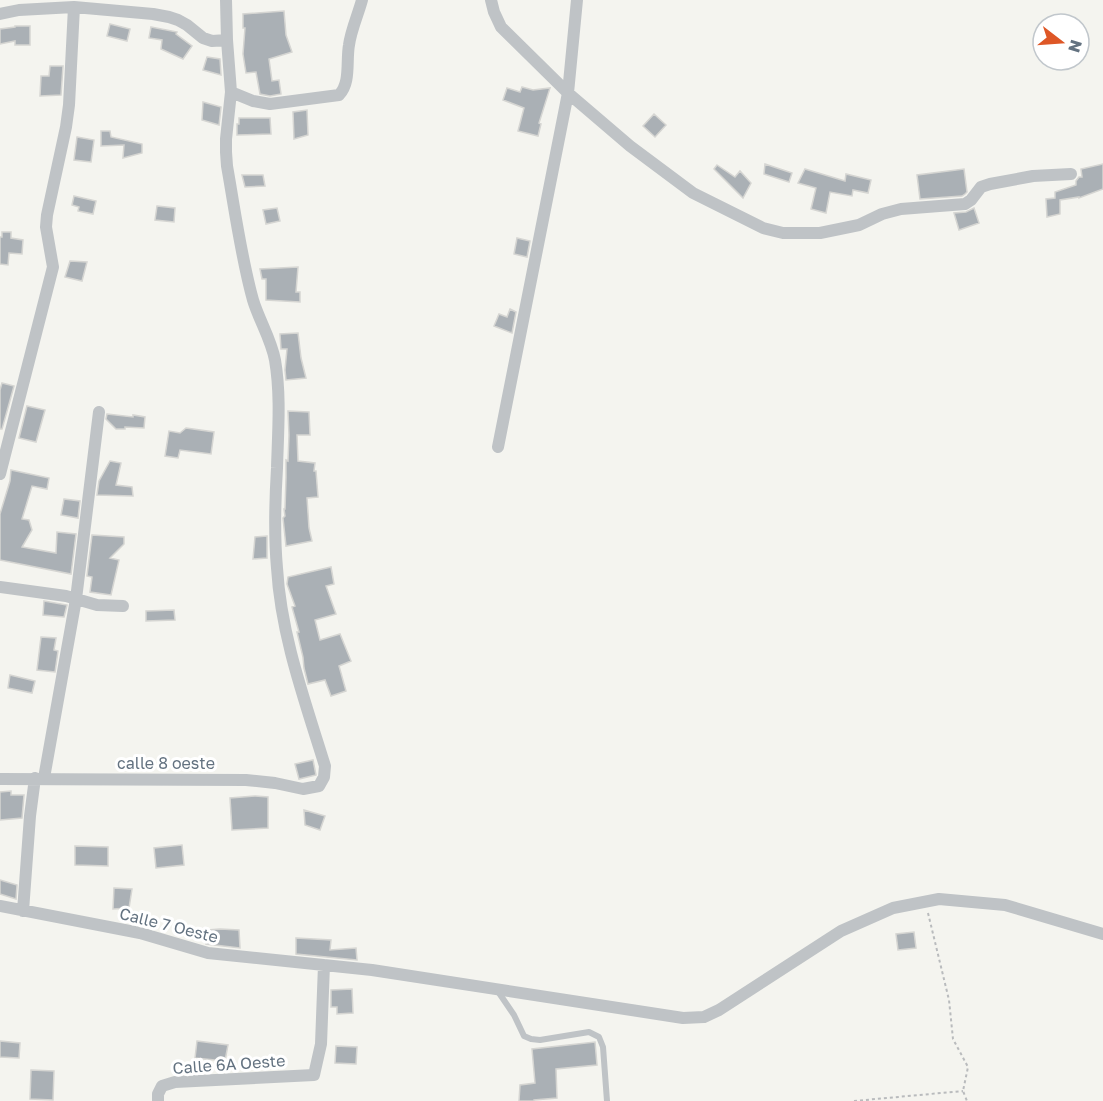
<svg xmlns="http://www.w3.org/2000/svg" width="1103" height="1101" font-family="'Golos Text',sans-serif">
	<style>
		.building { fill: #aab0b5; stroke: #d5d5d2; stroke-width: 1.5 }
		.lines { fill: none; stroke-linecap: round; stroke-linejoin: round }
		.path { stroke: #b9bbbd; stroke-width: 2; stroke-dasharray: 3 3; stroke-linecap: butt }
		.service { stroke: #bfc3c6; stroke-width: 6 }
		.minor { stroke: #bfc3c6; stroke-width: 12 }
		.labels { text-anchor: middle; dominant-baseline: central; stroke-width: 6; stroke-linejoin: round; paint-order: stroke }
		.street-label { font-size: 16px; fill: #637280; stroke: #fff }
	</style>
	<rect width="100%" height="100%" fill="#f4f4ef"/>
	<!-- building -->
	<path class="building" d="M284 11 286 35 292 52 269 59 272 81 279 80 281 94 270 96 260 94 256 72 246 73 243 54 245 28H243V14Z
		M110 24 130 29 127 41 107 36Z
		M15 26H30V45H15V41L0 44V29L15 27Z
		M151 27 177 32 176 34 192 46 183 59 161 49 162 40 149 38Z
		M207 57 220 59 221 75 203 70Z
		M50 66H63L61 95 40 96 41 76H49Z
		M522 87 533 90 550 88 539 123 541 124 538 136 518 131 524 108 503 100 507 88 520 92Z
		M203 102 221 107 219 125 202 120Z
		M307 110 308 135 294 139 293 112Z
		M654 114 666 125 655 137 643 126Z
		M239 118H270L271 134 237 135V124H239Z
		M101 131H110L111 137 142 144V153L123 158 124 145 101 146Z
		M77 137 94 140 91 162 74 160Z
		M765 164 792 173 789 182 764 174Z
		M1103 164V189L1079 198V197L1060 200V214L1047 217 1046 199 1055 198V192L1076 185V181L1079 177H1082L1081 169Z
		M717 165 735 177 740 171 751 183 743 198 714 169Z
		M805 169 845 181 846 174 871 180 868 193 853 190 852 196 830 192 826 213 811 209 816 188 798 183Z
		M964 169 967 192 965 194 962 196 920 199 917 175Z
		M242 175H263L265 186 245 187Z
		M74 196 96 201 93 214 78 211 79 207 72 205Z
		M157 206 175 208 174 222 155 220Z
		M277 208 280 221 266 224 263 210Z
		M974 208 979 223 959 230 954 213 966 212Z
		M2 232H11V238L23 240 22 254 9 253 8 265 0 264V237H2Z
		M517 238 530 241 527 257 514 254Z
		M70 261 87 262 82 281 65 277Z
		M298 267 296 292H300V302L266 300V279H262L260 269Z
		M510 309 516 312 512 333 494 326 499 314 507 317Z
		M298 333 301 358 306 378 286 380 285 370 287 349H281L280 334Z
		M2 383 14 386 2 429H0V390Z
		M27 406 45 410 36 442 19 438Z
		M288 411 309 412 310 435H297L298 461 315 463 314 471H316L318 497 307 498 309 528 312 541 286 546 283 518 285 516 284 509H285L286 478V460L288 461 289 435Z
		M107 414 133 417V415L145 417 144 428 125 427V429H116L106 419Z
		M186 428 214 432 211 454 180 450 178 458 165 456 169 431 180 433Z
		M110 461 121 463 116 485 132 487 133 496 97 495 99 481Z
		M11 470 49 478 47 489 32 486 22 519 29 520 32 530 22 547 56 553 57 532 76 534 71 574 0 560V514L10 481Z
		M64 499 80 501 78 518 61 515Z
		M92 535 124 537V544L110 558 119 560 111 595 90 592 92 577 87 576Z
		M267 536V558L253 559 255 537Z
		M331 567 334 584 326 586 336 614 315 620 320 640 340 634 351 661 339 666 346 691 331 696 325 680 308 684 304 668 303 657 297 632H299L292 607 295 606 287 584 288 577Z
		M44 601 67 605 64 617 43 615Z
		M174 610 175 620 146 621V611Z
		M41 637 56 638 54 650 58 651 55 672 37 670Z
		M10 675 35 681 32 693 8 688Z
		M313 760 316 775 299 779 295 764Z
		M11 791V795H24L22 818 0 820V792Z
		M255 796 268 797V828L232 830 230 798Z
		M304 810 325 816 320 830 305 825Z
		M182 845 184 865 156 868 154 848Z
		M75 846 108 847V866L75 865Z
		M0 880 17 885 16 899 0 894Z
		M114 888 132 889 129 908 113 909Z
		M220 929 239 930 240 948 206 944 208 930Z
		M914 932 916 948 898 950 896 934Z
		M296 938 331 940 330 950 356 948 357 960 296 954Z
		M352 989 353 1013 337 1014V1007H331V990Z
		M0 1041 20 1043 19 1058 0 1057Z
		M197 1041 228 1045 225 1061 195 1058Z
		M595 1042 597 1065 556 1069 557 1098 534 1100V1101H519L520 1085 535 1083 532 1049Z
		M336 1046 357 1047 356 1064 335 1063Z
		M31 1070 54 1071 53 1100 30 1099Z"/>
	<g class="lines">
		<!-- path -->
		<path class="path" d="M928 913 949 1000 953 1039 968 1067 963 1091 967 1101
			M854 1101 963 1091"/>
		<!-- service -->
		<path class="service" d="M497 990 514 1015 524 1036 531 1039 540 1040 589 1032 599 1037 603 1047 607 1101"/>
		<!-- minor -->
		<path class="minor" d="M491 0 494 12 501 27 568 93 630 146 693 193 763 228 783 233H820L859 225 882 214 901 209 965 204 971 200 981 187 990 184 1033 176 1071 174
			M0 14 19 10 74 7 153 14 169 17 178 20 187 25 203 38 212 41 227 40
			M231 92 253 101 270 104 339 95C351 83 346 61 349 45 351 30 358 15 362 0
			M498 447 568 93 577 0
			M0 474 53 267 46 227 47 215 66 127 69 105 74 7
			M0 587 66 596 97 605 123 606
			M44 778 76 599 99 412
			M0 779 246 780 275 783 303 789 319 786 324 777 325 766C305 701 281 636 277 568 274 535 275 501 277 468 278 432 281 395 275 360 271 339 259 320 253 300 241 257 235 211 227 166L226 152V139L231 92 227 40 226 0
			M0 906 140 933 208 953 372 970 683 1018 704 1017 719 1010 841 931 893 908 939 899 1005 905 1103 934
			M23 911 30 816 35 778
			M158 1101V1094L162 1086 175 1082 314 1075 321 1044 324 965"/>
	</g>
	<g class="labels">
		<!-- street labels -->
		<g class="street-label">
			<text x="166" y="763">calle 8 oeste</text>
			<text transform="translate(169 925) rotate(14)">Calle 7 Oeste</text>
			<text transform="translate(229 1064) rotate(-4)">Calle 6A Oeste</text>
		</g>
	</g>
	<!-- north arrow -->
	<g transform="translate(1061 42) rotate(107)"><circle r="28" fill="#ffffff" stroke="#c1c7cc" stroke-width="1.5"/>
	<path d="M0-4.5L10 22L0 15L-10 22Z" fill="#de5726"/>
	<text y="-9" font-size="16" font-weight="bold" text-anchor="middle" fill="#637280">N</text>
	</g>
</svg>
